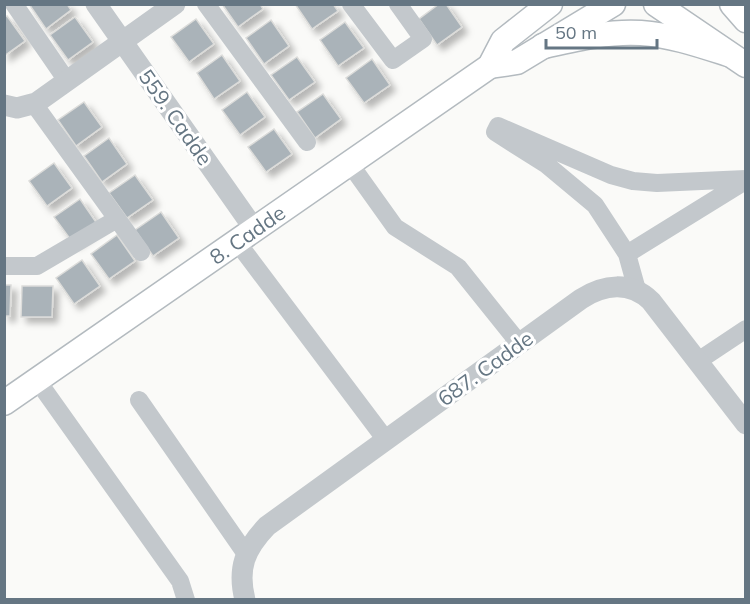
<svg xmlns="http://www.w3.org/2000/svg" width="750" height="604" font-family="Mulish,sans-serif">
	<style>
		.building { fill: #aab3b9; stroke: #dcdcda; stroke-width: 1.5; filter: url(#shadow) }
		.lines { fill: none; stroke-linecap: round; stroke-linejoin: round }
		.secondary-casing { stroke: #b3babf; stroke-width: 27 }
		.minor { stroke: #c3c8cc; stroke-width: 18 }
		.tertiary { stroke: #c3c8cc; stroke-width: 21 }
		.secondary { stroke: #fff; stroke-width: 24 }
		.labels { text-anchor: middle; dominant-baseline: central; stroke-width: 6; stroke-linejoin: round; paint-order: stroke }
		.street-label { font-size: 21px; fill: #657683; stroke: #fff }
	</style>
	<defs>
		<filter id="shadow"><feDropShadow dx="5.5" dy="5.5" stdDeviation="3" flood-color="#0004"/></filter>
	</defs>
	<rect width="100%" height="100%" fill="#fafaf8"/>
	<!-- building -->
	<path class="building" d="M29 4H67L71 10 46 29Z
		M222 4H260L263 9 238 27Z
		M295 4H333L338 11 312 29Z
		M439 4H446L462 27 437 45 419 19Z
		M7 16 25 41 4 56V18Z
		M75 17 93 42 68 60 50 35Z
		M196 19 214 44 189 62 171 37Z
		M271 20 289 46 264 64 246 38Z
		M345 22 364 48 338 66 320 40Z
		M222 55 240 81 214 99 197 73Z
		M297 57 315 82 289 100 271 75Z
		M372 59 390 85 364 103 346 78Z
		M247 92 265 117 240 135 222 110Z
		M323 94 341 119 315 138 297 112Z
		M84 102 102 127 76 146 58 120Z
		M274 129 292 154 266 172 248 147Z
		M109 138 127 164 102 182 84 156Z
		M54 163 72 188 47 206 29 181Z
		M135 175 153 200 127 218 109 193Z
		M80 199 98 225 73 243 54 217Z
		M161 212 179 238 153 256 135 230Z
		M117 235 135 261 109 279 91 254Z
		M82 260 100 286 74 304 56 278Z
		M4 285H11L10 316H4Z
		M22 286H53L52 317H21Z"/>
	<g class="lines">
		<!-- secondary casing -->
		<g class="secondary-casing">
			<g id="secondary">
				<path d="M656 4 746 65"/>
				<path d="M732 4 746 20"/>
				<path d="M543 46C575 39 608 31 641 33 671 35 700 45 728 54"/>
				<path d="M490 66 517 62 613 4"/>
				<path id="s1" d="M4 403 490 66 503 41 550 4"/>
			</g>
		</g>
		<!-- minor -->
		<path class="minor" d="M14 4 67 81
			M206 4 307 142
			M351 4 393 60 423 39 398 4
			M34 104 141 252
			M350 164 395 227 458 267 519 343
			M237 242 386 440
			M627 254 745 181
			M4 266H37L117 219
			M637 290 627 254 595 205 547 165 495 132 498 126 611 175 633 181 657 183 746 179
			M698 361 746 329
			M37 380 180 581 186 600
			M139 400 246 554"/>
		<!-- tertiary -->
		<path class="tertiary" d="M96 4 255 230
			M4 105 17 108 36 103 175 4
			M245 600C237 568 245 549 267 526L581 299C604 284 630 281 651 301L746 424"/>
		<!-- secondary -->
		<use href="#secondary" class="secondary"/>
	</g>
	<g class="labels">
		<!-- street labels -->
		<g class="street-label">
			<text transform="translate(176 117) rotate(55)">559. Cadde</text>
			<text stroke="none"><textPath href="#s1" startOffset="296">8. Cadde</textPath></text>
			<text transform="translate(485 368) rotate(-36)">687. Cadde</text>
		</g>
	</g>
	<!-- border -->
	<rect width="750" height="604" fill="none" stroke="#657683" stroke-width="12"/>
	<!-- scale -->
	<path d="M546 39v9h111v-9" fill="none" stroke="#657683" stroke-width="3"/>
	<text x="555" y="39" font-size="18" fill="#657683" stroke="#ffffff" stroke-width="4.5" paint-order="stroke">50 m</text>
</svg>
